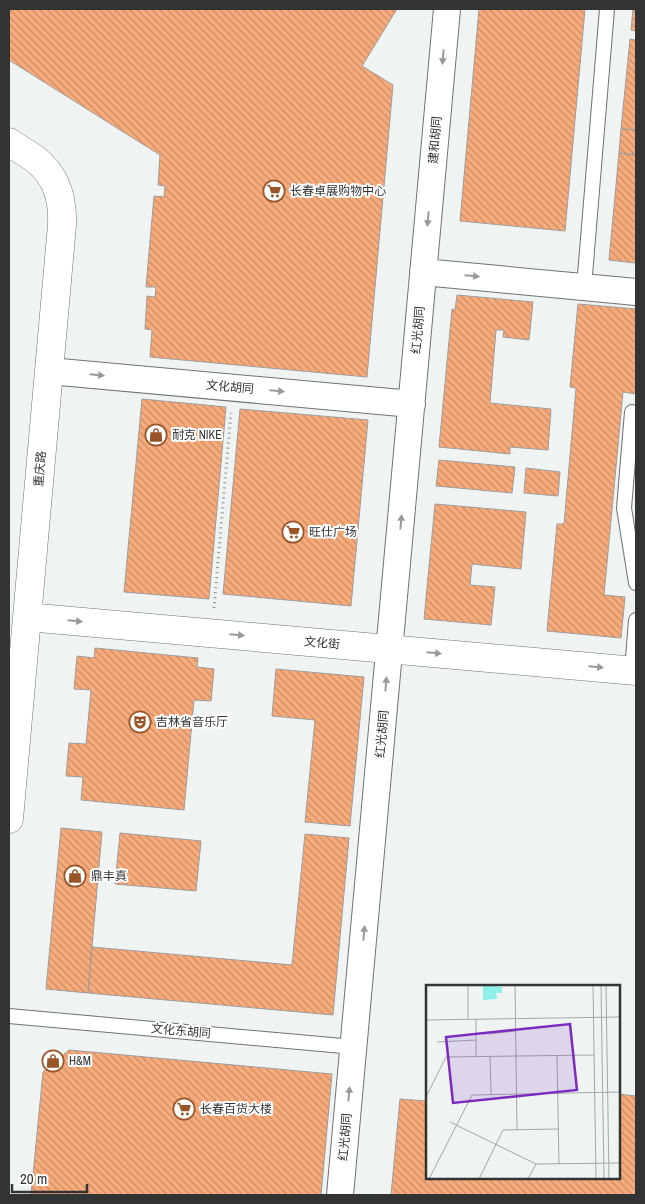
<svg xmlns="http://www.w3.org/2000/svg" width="645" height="1204" font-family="'Archivo Narrow','Noto Sans SC',sans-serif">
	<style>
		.building { fill: url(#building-back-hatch); stroke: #a09c9a }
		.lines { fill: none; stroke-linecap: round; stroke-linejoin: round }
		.lane-casing { stroke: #6f7373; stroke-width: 16 }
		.street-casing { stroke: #6f7373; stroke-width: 28 }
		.secondary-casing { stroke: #6f7373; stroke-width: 29 }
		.path { stroke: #8a8e8d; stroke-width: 3; stroke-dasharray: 1 4; stroke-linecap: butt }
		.lane { stroke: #fff; stroke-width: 14 }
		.street { stroke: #fff; stroke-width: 26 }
		.secondary { stroke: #fff; stroke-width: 28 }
		.oneway { fill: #989a9a }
		.labels { text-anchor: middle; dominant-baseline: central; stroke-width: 4; stroke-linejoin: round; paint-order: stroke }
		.street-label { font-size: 12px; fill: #323434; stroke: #fff }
		.poi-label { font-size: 12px; fill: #323434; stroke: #fff; text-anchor: start }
		.inset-road { fill: none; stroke: #a3a7a7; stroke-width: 1 }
		.view { fill: #7b2cbf; fill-opacity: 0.15; stroke: #7b2cbf; stroke-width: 2.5 }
		.inset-edge { fill: none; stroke: #323434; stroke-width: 2.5 }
	</style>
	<defs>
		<pattern id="building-back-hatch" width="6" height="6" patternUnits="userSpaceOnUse" patternTransform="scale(1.25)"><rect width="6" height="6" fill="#f8ab7b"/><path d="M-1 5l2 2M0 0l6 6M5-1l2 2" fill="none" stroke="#c98c66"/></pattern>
	</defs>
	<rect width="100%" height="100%" fill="#eff4f3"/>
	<!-- building -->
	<path class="building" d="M9 9H397L362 66 393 85 367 377 150 357 152 330 145 329 147 296 155 297 156 287H146L154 196 164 197 165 186 158 185 160 155 9 60Z
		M479 9H585L565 231 460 221Z
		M633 9H636V31L631 30Z
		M630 39 636 40V130L621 129Z
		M621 129 636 130V155L619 153Z
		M619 153 636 155V263L609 260Z
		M457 295 533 302 529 340 503 337 504 330H496L490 403 551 409 548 450 510 447V454L439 447 452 309 455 310Z
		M578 304 636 309V394L623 392 604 595 625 597 621 638 547 631 557 524H564L576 388 570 387Z
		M142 399 226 407 209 599 124 592Z
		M240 409 368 420 351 606 223 594Z
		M439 460 515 467 512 493 436 486Z
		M526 468 560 472 558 496 524 493Z
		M435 504 526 512 521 569 472 564 470 585 495 587 491 625 424 619Z
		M95 648 198 658 197 667 214 669 211 701 194 700 184 810 81 800 83 777 66 776 69 743 86 744 91 690 74 689 77 656 94 658Z
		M276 669 364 677 350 826 305 822 315 720 272 716Z
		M61 828 102 832 88 993 46 989Z
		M120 833 201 841 196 891 115 884Z
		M305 834 349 838 333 1015 88 993 92 947 292 965Z
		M69 1050 332 1074 321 1195H31L43 1072Z
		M619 1094 636 1096V1195H391L400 1099 428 1101V1178H619Z"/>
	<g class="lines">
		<!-- lane casing -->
		<g class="lane-casing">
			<path id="lane" d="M584 287 607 9
				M632 412 624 508 636 583
				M632 671 636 620
				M9 1016 354 1047"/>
		</g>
		<!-- street casing -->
		<g class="street-casing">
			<path id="street" d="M423 272 636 292
				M49 371 412 404
				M340 1195 447 9"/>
		</g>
		<!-- secondary casing -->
		<g class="secondary-casing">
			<path id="secondary" d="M9 142C17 148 27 153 35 159 57 176 63 199 62 225L9 819
				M27 617 636 671"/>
		</g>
		<!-- path -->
		<path class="path" d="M214 608 231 413"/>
		<!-- lane -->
		<use href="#lane" class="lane"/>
		<!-- street -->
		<use href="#street" class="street"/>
		<!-- secondary -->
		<use href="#secondary" class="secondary"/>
	</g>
	<!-- one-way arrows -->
	<defs><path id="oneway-solid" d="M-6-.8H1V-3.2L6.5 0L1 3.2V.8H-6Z" transform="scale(1.25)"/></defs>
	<g class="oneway">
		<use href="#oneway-solid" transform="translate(443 57) rotate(95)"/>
		<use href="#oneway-solid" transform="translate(428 219) rotate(95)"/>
		<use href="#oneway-solid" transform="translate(472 276) rotate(5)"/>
		<use href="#oneway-solid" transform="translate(97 375) rotate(5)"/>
		<use href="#oneway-solid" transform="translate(277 391) rotate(5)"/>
		<use href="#oneway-solid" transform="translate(401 522) rotate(-85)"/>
		<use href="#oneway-solid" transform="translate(75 621) rotate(5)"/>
		<use href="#oneway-solid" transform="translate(237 635) rotate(5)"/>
		<use href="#oneway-solid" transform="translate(434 653) rotate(5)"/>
		<use href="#oneway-solid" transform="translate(596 667) rotate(5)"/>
		<use href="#oneway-solid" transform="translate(386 684) rotate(-85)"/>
		<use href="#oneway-solid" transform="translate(364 933) rotate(-85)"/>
		<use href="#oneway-solid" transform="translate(349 1094) rotate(-85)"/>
	</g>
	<!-- icons -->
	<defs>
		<g id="supermarket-ring" transform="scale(1.125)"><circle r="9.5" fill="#fff" stroke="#995527" stroke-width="1.5"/><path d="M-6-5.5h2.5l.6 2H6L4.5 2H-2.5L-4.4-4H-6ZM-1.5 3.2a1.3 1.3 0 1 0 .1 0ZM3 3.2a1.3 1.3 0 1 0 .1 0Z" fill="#995527"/></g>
		<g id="shop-ring" transform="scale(1.125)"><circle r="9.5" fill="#fff" stroke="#995527" stroke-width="1.5"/><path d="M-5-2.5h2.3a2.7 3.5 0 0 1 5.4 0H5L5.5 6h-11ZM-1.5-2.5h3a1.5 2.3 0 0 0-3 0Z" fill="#995527"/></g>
		<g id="theatre-ring" transform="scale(1.125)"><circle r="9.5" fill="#fff" stroke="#995527" stroke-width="1.5"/><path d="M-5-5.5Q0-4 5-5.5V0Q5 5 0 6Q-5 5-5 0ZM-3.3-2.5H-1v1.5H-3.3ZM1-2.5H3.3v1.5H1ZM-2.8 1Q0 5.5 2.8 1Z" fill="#995527"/></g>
	</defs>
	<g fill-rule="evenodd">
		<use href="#supermarket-ring" x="274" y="191"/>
		<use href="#shop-ring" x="156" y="435"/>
		<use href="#supermarket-ring" x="293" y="532"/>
		<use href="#theatre-ring" x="140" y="722"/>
		<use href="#shop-ring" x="75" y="876"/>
		<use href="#shop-ring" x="53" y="1061"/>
		<use href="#supermarket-ring" x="184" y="1109"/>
	</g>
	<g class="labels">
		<!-- street labels -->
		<g class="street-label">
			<text transform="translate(435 140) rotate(-85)">建和胡同</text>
			<text transform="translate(418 330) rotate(-85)">红光胡同</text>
			<text transform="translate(230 387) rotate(5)">文化胡同</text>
			<text transform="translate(40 469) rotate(-85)">重庆路</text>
			<text transform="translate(322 643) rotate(5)">文化街</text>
			<text transform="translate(382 734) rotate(-85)">红光胡同</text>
			<text transform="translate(181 1031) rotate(5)">文化东胡同</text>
			<text transform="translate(345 1137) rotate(-85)">红光胡同</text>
		</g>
		<!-- poi labels -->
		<g class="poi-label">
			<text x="290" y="191">长春卓展购物中心</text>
			<text x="172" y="435">耐克 NIKE</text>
			<text x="309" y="532">旺仕广场</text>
			<text x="156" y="722">吉林省音乐厅</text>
			<text x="91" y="876">鼎丰真</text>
			<text x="69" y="1061">H&amp;M</text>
			<text x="200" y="1109">长春百货大楼</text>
		</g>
	</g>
	<!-- overview -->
	<g transform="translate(426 985)">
		<rect width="194" height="194" fill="#eff4f3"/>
		<path d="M57 0 76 2V8H70L71 14 57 15Z" fill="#8cf2e9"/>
		<path class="inset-road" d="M42 0V34M89 0 91 145M167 0 170 194M175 0 178 194M180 0 183 194M50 34V72M0 35 194 32M63 49 89 46M11 57 50 55M131 71 133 179M64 72 65 109M0 112 20 72 168 70M24 137 110 179M3 194 46 110 194 107M53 194 77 145 132 144M102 194 110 179 194 178"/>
		<path class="view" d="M144 39 151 105 27 118 20 52Z"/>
		<rect width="194" height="194" class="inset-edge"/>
	</g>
	<!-- border -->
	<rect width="645" height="1204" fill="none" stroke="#323434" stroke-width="20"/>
	<!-- scale -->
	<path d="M12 1184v8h75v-8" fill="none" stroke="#323434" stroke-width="2.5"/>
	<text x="20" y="1184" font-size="15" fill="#323434" stroke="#ffffff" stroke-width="4" paint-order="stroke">20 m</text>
</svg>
